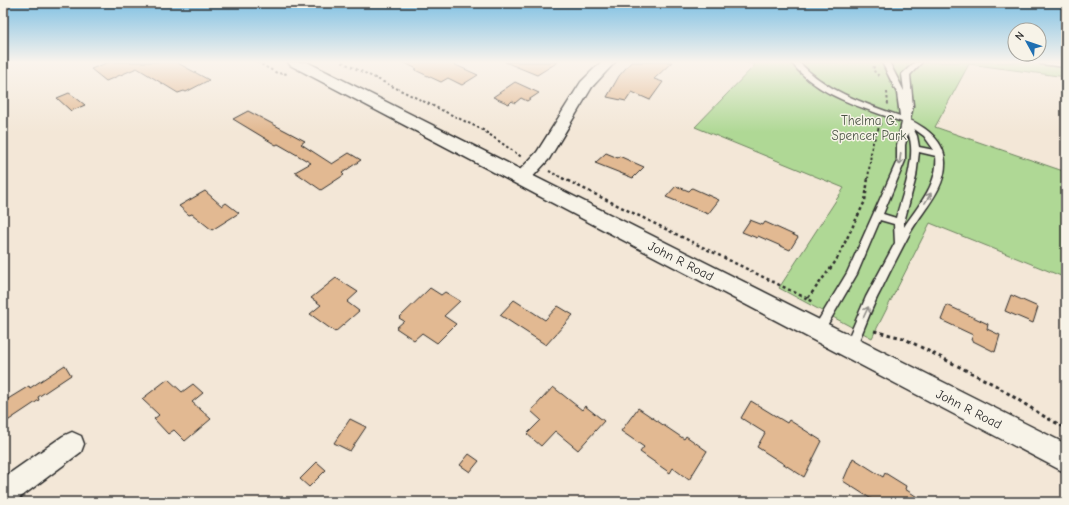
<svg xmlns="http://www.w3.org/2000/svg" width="1069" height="505" font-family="'Comic Neue',sans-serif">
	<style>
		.green { fill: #afd895; stroke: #6d8260 }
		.building { fill: #e2b992; stroke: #2b2b2b }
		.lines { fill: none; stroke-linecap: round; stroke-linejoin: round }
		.lane-casing { stroke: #2b2b2b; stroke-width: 3 }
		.street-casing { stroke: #2b2b2b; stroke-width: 3 }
		.secondary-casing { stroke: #2b2b2b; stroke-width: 3 }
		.path-far2 { stroke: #2b2b2b; stroke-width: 2; stroke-dasharray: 2.5 2.5; stroke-linecap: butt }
		.path-far1 { stroke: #2b2b2b; stroke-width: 2.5; stroke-dasharray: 3 3; stroke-linecap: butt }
		.path { stroke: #2b2b2b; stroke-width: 3; stroke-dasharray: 3.5 3.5; stroke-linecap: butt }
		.lane { fill: #f7f3e8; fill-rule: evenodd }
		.street { fill: #f7f3e8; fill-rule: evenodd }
		.secondary { fill: #f7f3e8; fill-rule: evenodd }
		.oneway { stroke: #918f8a }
		.labels { text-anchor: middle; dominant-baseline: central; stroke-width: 3; stroke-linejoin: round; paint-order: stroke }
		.park-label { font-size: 13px; fill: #4c5646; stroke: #f7f3e8 }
		.street-label { font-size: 13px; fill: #2b2b2b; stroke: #f7f3e8 }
	</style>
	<rect width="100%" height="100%" fill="#f3e7d7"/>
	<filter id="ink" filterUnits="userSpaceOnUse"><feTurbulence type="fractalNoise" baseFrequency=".025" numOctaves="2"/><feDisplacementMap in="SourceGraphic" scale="8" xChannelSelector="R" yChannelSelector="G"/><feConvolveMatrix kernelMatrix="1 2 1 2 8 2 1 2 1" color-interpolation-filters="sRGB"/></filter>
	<g filter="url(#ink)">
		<!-- green -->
		<path class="green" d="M746 62H1066V77L969 64 935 127 1066 172V278L930 223 872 338 779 288 844 188 695 127 755 65Z"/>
		<!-- building -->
		<path class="building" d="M109 62H176L209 80 186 92 184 91 178 93 137 68 106 81 91 69Z
			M403 62H449L478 75 462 85 448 78 441 82 415 70 417 69Z
			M505 62H558L537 75Z
			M631 62H672L654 79 663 82 650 100 632 92 626 101 607 97 619 76Z
			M515 82 539 93 527 101 521 98 515 103 512 101 509 104 493 97Z
			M69 93 75 97 85 105 71 111 57 98Z
			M248 111 305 141 301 144 332 164 349 153 361 160 342 173 344 175 321 190 295 172 311 163 278 144 276 145 233 119Z
			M606 153 618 158 619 156 644 167 633 178 595 163Z
			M676 186 689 191 692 188 719 200 708 214 666 197Z
			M205 191 222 206 226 203 239 213 212 230 192 214 189 215 179 206Z
			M750 220 763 225 765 222 798 237 790 250 758 236 757 238 742 232Z
			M336 278 358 292 347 302 359 311 335 332 310 314 321 305 311 298Z
			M430 288 441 295 445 292 460 301 444 316 456 324 437 343 422 333 414 340 396 328 404 321 399 318Z
			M1011 295 1038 307 1033 323 1005 311Z
			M514 300 545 320 558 306 573 315 546 345 500 315Z
			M947 305 988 324 987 329 1000 335 995 352 971 340 973 335 941 320Z
			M65 365 71 375 38 397 39 400 3 424V402L29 386 30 388Z
			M168 379 182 392 193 384 203 393 192 402 211 419 185 441 174 430 168 434 154 419 159 415 142 399Z
			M553 387 582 410 585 406 604 421 578 450 555 431 541 446 527 434 541 420 531 411Z
			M751 401 787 423 789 420 822 441 804 477 757 447 765 433 741 418Z
			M638 408 684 439 686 436 707 451 689 480 673 468 670 473 640 452 644 447 621 431Z
			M350 419 366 427 350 451 334 443Z
			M469 454 479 461 470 472 460 465Z
			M853 458 883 477 885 473 906 486 905 489 925 502H876L843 481Z
			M317 462 326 470 309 487 300 479Z"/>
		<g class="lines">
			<!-- lane casing -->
			<g class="lane-casing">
				<path id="lane" d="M791 62H799C826 91 863 103 900 116L897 93 882 62H889L904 91 902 74 915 62H922L910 75 913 106 910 120C927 128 945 142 945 162 946 189 922 211 910 233 900 252 890 271 881 290 870 310 864 331 854 351L850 353 846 351 844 348 866 297 895 243 894 224 880 220 857 274 822 334 818 336 814 334 812 331 847 273 897 161V145L902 122C863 107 818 97 791 62ZM913 128 924 136 934 150 919 147 917 136ZM908 133C918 155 902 196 896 218L883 214 905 161V145ZM919 152 936 156C939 183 918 206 904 227V222L916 177Z
					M1038 62 1066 63V67L1041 64Z"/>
			</g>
			<!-- street casing -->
			<g class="street-casing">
				<path id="street" d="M601 62H615L592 87 549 159 528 182 522 184 516 182 514 178 516 174 537 152 581 82Z
					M72 432 81 436 84 444 81 452 14 502H3V478L63 436Z"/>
			</g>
			<!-- secondary casing -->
			<g class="secondary-casing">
				<path id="secondary" d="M288 62H307L1066 444V473L290 65Z"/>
			</g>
			<!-- path-far2 -->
			<path class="path-far2" d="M257 62 277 73 289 74
				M342 62 483 130 523 158
				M874 66 873 70 879 76
				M887 92 888 105
				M549 171 564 179
				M868 179 872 145 881 122"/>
			<!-- path-far1 -->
			<path class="path-far1" d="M562 178 814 302
				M808 298 836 261 865 201 868 178"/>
			<!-- path -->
			<path class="path" d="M874 331 903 338 995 385 1045 417 1066 428"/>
			<!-- lane -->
			<use href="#lane" class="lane"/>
			<!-- street -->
			<use href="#street" class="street"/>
			<!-- secondary -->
			<use href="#secondary" class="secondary"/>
		</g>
		<!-- one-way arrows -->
		<defs><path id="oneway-shaft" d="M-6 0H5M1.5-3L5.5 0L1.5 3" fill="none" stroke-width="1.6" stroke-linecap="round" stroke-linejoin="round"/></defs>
		<g class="oneway">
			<use href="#oneway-shaft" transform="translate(900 159) rotate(98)"/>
			<use href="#oneway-shaft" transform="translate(928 198) rotate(-58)"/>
			<use href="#oneway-shaft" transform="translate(866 312) rotate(-65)"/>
		</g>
	</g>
	<!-- sky -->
	<linearGradient id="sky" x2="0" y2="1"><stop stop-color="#7fc0e3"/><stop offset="0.47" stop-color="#faf4ed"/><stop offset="1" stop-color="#faf4ed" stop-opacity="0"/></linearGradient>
	<rect width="1069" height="132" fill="url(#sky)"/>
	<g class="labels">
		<!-- park labels -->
		<g class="park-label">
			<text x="869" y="120">Thelma G.<tspan x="869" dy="15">Spencer Park</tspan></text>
		</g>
		<!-- street labels -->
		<g class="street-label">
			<text transform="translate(681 261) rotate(27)">John R Road</text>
			<text transform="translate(969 409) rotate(27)">John R Road</text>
		</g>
	</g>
	<!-- margin -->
	<rect width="1069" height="505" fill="none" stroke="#f7f3e8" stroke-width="16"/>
	<rect x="8" y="8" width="1053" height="489" fill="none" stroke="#2b2b2b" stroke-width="1.5" filter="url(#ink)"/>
	<!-- north arrow -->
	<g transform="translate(1027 42) rotate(310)"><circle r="19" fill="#f7f3e8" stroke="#a5a39c"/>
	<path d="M0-3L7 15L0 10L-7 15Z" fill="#1f6fb2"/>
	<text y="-6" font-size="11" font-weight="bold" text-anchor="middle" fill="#2b2b2b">N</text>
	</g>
</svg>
